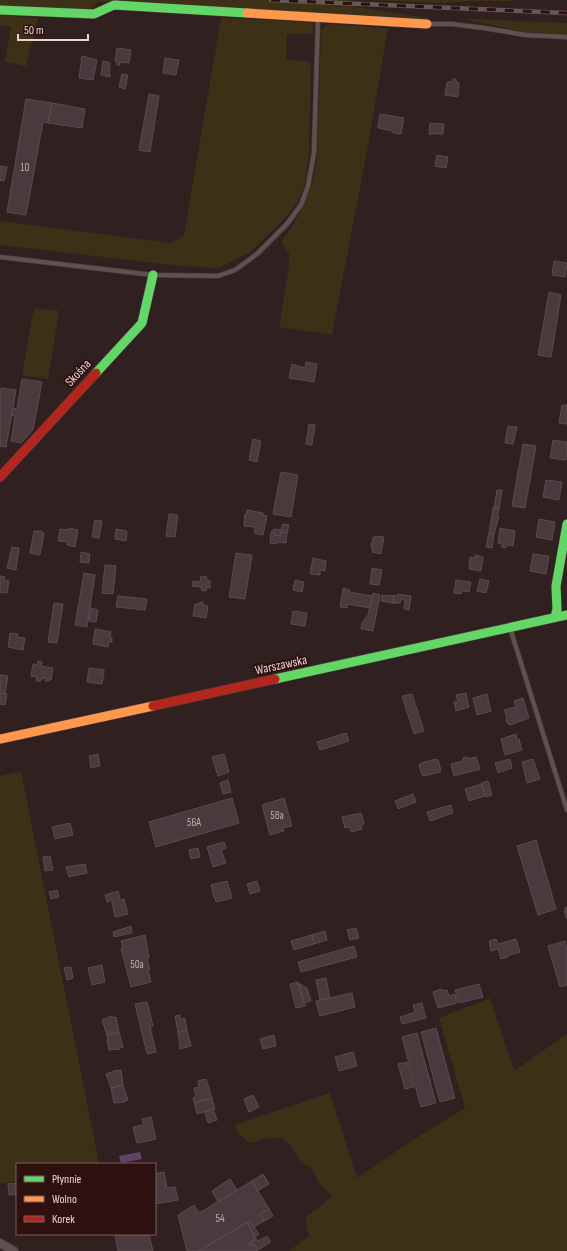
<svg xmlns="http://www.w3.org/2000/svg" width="567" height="1251" font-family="'Sofia Sans Condensed',sans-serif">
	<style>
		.green { fill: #3c3016 }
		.water { fill: #624368 }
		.building { fill: #4a393d; stroke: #5a4b4f }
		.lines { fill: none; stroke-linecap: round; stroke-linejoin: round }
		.lane-casing { stroke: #4a3c3b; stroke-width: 5.5 }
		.street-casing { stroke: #4a3c3b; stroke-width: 10 }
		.fast-casing { stroke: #4a3c3b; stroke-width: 10 }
		.slow-casing { stroke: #4a3c3b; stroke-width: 10 }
		.jam-casing { stroke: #4a3c3b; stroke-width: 10 }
		.lane { stroke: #5e5150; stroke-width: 4 }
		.street { stroke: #5e5150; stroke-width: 8 }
		.fast { stroke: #63d668; stroke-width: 9 }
		.slow { stroke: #ff974d; stroke-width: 9 }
		.jam { stroke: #b3261e; stroke-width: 9 }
		.rail-casing { stroke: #655857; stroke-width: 4.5 }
		.rail { stroke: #2e100f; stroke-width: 3; stroke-dasharray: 9; stroke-linecap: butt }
		.labels { text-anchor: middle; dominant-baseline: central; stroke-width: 4; stroke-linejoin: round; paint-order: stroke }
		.number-label { font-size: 11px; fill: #c1acac }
		.street-label { font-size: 13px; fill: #e9d2d1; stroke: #2e100f }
	</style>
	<rect width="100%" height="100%" fill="#312020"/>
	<!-- green -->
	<path class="green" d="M0 0H349V6L429 18 415 20 318 13 99 2 88 11 0 6Z
		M366 0H512L511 1H475L444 3Z
		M0 15 38 18 26 66 5 62 11 27 0 25Z
		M221 18 313 22V34H287L286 59 311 62 309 153 305 184 297 203 284 219 249 253 218 268 181 266 0 245V221L170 243 178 240 184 235Z
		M464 19 567 23V34L525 32Z
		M327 24 388 28 367 151 332 335 279 327 289 265V253L281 242 292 227 302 208 313 182 317 160 321 31Z
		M34 308 59 311 48 379 22 375Z
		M21 771 99 1164H17V1181L0 1184V776Z
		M490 998 514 1071 567 1034V1251H289L309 1236 305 1218 333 1196 324 1189 318 1182 315 1174 311 1168 301 1162 291 1146 282 1137 263 1139 254 1143 247 1141 237 1132 235 1125 330 1093 357 1178 413 1140 465 1108 439 1018Z"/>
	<!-- water -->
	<path class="water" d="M140 1152 142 1159 121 1163 119 1156Z"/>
	<!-- building -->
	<path class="building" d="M117 48 131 50 129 63 120 62V65H117V62L115 61Z
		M82 56 97 60 93 80 79 78Z
		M165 58 179 60 176 75 163 73Z
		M103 61 110 63 109 73H110V77L101 75Z
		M122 74 128 75 125 89 119 87Z
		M453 79H456V82L459 83 458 97 445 95 447 82H452Z
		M149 94 159 96 150 152 139 150Z
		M26 99 52 103 48 123 43 122 26 215 7 212Z
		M52 103 85 109 82 128 48 123Z
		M380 114 404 118 401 134 393 133V131L378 128Z
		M430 123 444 124 443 134H429Z
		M437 155 448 157 446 168 435 166Z
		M0 166 7 167 4 181 0 180Z
		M554 261 567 263 565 277 552 275Z
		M549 292 561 295 551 357 538 355Z
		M306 362 317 364 314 382 289 378 292 364 305 368Z
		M22 379 42 382 33 430 21 443 11 441 15 416 11 415 13 408 17 409Z
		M1 388 16 390 6 447 0 446V395Z
		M567 404V424L559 423 562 405 566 406Z
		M309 424 315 425 312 445 306 444Z
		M508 426 517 427 513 444 505 443Z
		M253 439 261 441 257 462 249 460Z
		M553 440 567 442 566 460 550 458Z
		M523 444 536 446 525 508 512 506Z
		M281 472 298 475 291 517 273 514Z
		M546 480 562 482 559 500 543 497Z
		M497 490H502L499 509 494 508Z
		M493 508 499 509 497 516H499L494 534 489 533Z
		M247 510 263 513V515L267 516 263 535 254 533 255 527 244 526 245 514 246 515Z
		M169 514 178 515 175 537 166 536Z
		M539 519 555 522 552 540 536 537Z
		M95 520 102 521 99 538 92 537Z
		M283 524 289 525 287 533 280 532V536L274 535 275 533 271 532 274 529 281 530Z
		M69 528 78 530 75 547 67 545V542L58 541 60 529 69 530Z
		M500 528 515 531 513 546 507 545 506 548 502 547V544L498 543Z
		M116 529 127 531 126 541 115 539Z
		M34 531H41L44 533 40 555 30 553Z
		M271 532 275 533 274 535 280 536V532L287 533 286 543 278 542 277 544 270 543Z
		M489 533 494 534 492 548 486 547Z
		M375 536 384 537 381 554 372 552 373 549 371 548 373 537 375 538Z
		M12 547 19 548 16 570 7 568Z
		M81 552 90 554 89 563 80 562Z
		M236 553 252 555 245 599 229 597Z
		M533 554 549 556 546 574 530 571Z
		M475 555 483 557 481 571 469 569 470 557 475 558Z
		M313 558 326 561 325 571 320 570V575L310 574Z
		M105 565 116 566 113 594 102 593Z
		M372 568 382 570 379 585 370 584Z
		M84 573 95 575 87 627 75 625Z
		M0 576 5 577 4 580 9 581 7 593 0 592Z
		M201 576 207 577 206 580 210 581V588H206V591L201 590V587L192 586 193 581 200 582Z
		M480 579 489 581 486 593 477 591Z
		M295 580 304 582 302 592 293 590Z
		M456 580 471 582 469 592 462 591 461 594 454 593Z
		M343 588 350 590 349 592 372 596 370 608 347 604V608L340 607Z
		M373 593 380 595 373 631 361 629 362 623 368 615Z
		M398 594 411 596 409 610 404 609 405 600 401 599 400 603H393L394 595 398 596Z
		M382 595 394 596 393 603 381 601Z
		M118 596 147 599 145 610 116 607Z
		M200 602H203V605L208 606 206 618 193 616 195 604H200Z
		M54 603 63 604 57 643 48 642Z
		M91 608 98 610 96 622 89 621Z
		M293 611 307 613 305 626 291 624Z
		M95 629 111 632 110 638H112V642H109L108 647 93 644Z
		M10 633 18 634 17 637 25 638 23 650 8 647Z
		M38 661 42 662 41 666 53 668 51 680 49 679V681H45L46 679 42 678 41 681H36L37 677 31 676 33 664 37 665Z
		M89 668 104 670V673H100V674L104 675 102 684 87 682Z
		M0 675 8 676 5 694 0 693Z
		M0 693 7 694 5 705 0 704Z
		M466 693 469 707 456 711 454 702 458 701 456 695Z
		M412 694 424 731 414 734 402 696Z
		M487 694 491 711 477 715 473 698Z
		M523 698 529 718 510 725 507 723 506 720 507 718 504 710 516 707 514 701Z
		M346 733 349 741 320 750 317 742Z
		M516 734 517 740 519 739 522 750 505 755 501 739Z
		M98 754 100 766 91 768 89 756Z
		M224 754 229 772 218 776 212 757Z
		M467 757V759L476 757 480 769 454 776 451 764 463 761V758Z
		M436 759 438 760 441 770 440 772 424 776 422 775 419 765 421 763Z
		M510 759 512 768 498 773 495 763Z
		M533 759 540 779 527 783 522 762Z
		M228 780 231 792 223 794 220 783Z
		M488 781 492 795 486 797 481 783Z
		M482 784 485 796 469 801 465 789Z
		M413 794 416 802 398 809 395 801Z
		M232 798 239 823 156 847 149 822Z
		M284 798 292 826 283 828 284 831 270 835 262 805Z
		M451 805 453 813 430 821 427 812Z
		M361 813 364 823 361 827 362 829 351 832 350 827 345 828 342 817Z
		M70 823 73 835 55 839 52 827Z
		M536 840 556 909 538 915 517 846Z
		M224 842 226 848 221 850 226 863 213 867 207 847Z
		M198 848 200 857 191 859 189 850Z
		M50 856 53 870 45 871 43 857Z
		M85 864 87 873 69 877 66 867Z
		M227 881 232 898 216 902 215 898H214L211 885Z
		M257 881 260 891 250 894 247 884Z
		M57 890 59 897 51 899 49 892Z
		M118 891 120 898 107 902 105 895Z
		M124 899 128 914 115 917 112 902Z
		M567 907V919L564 911H565V908Z
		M131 926 132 933 114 937 113 932Z
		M356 928 359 938 350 940 347 930Z
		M325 931 327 940 314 944 312 935Z
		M145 935 149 958 147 959 150 970H148L151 982 131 987 121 948H123L121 941Z
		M312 935 314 944 294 950 291 941Z
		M496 939 498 944 516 939 520 952 507 956 508 957 501 959 498 949 491 951 489 941Z
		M565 941 567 949V985L560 987 548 946Z
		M354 946 357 957 301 972 298 962Z
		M102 965 105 982 92 985 88 968Z
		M71 967 73 978 67 980 64 968Z
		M326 978 330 998 320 1000 316 980Z
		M298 982 305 1006 296 1008 290 984Z
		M298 983 307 988 311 1001 304 1003Z
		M479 984 483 997 459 1003 455 990Z
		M441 989 442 991 447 990 449 996 455 994 457 1003 438 1008 433 992Z
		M352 993 355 1007 320 1016 316 1001Z
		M147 1002 153 1026 150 1027 156 1052 147 1054 135 1004Z
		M422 1003 426 1018 402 1024 400 1017 415 1012 413 1005Z
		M180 1015V1019L185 1018 187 1030 178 1032 175 1016Z
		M112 1016 113 1018 116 1017 119 1032 107 1035 102 1020Z
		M436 1028 455 1098 440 1102 421 1032Z
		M187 1030 191 1046 180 1049 178 1032Z
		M119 1032 123 1047 120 1048V1049L109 1050 107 1040H108L107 1035Z
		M417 1033 436 1103 421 1107 402 1037Z
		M274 1035 276 1046 263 1049 260 1039Z
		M353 1052 357 1066 339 1071 335 1057Z
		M407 1062 414 1087 405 1089 398 1064Z
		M117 1070V1071L121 1070 123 1085 111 1088 106 1074Z
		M206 1079 212 1098 194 1102 193 1098 196 1097 194 1088 199 1087 198 1081Z
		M123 1085 128 1100 124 1101 125 1102 114 1103 111 1088Z
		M253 1095 259 1107 249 1112 244 1099Z
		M212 1098 215 1109 197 1114 194 1103Z
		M213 1109 217 1120 208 1123 205 1112Z
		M151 1117 156 1139 137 1143 133 1127 143 1125 142 1119Z
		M164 1172 167 1188 175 1187 178 1200 155 1204V1174Z
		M263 1174 269 1184 257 1191 252 1181Z
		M230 1179 237 1190 218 1202 212 1191Z
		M252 1181 269 1209 260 1214 264 1221 254 1227 250 1221 199 1251H187L178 1215 194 1205 199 1213Z
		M17 1183V1194L9 1195 8 1184Z
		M269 1209 273 1216 264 1221 260 1214Z
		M250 1221 259 1234 255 1237 258 1241 267 1236 271 1242 258 1250 254 1244 251 1246 249 1243 255 1240 253 1237 255 1236 247 1222Z
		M247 1222 255 1236 253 1237 255 1240 249 1243 251 1246 254 1244 258 1250 256 1251H199Z
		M115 1234H149L153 1251H118Z"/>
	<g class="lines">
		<!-- lane casing -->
		<g class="lane-casing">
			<path id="lane" d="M427 24H452L484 28 526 35 567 37
				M0 257 153 275 218 276 235 270 257 254 287 224 301 205 308 186 314 153 318 18
				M511 631 567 810"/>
		</g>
		<!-- street casing -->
		<g class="street-casing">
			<path id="street" d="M0 1243 14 1251"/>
		</g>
		<!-- fast casing -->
		<g class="fast-casing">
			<path id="fast" d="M0 10 94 14 114 5 247 13
				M96 373 142 323 153 275
				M555 617 557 609 556 586 567 524
				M275 679 567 615"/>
		</g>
		<!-- slow casing -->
		<g class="slow-casing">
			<path id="slow" d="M247 13 427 24
				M0 739 153 706"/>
		</g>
		<!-- jam casing -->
		<g class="jam-casing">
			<path id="jam" d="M0 477 96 373
				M153 706 275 679"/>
		</g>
		<!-- lane -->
		<use href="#lane" class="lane"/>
		<!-- street -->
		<use href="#street" class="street"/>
		<!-- fast -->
		<use href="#fast" class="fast"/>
		<!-- slow -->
		<use href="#slow" class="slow"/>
		<!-- jam -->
		<use href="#jam" class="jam"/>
		<!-- rail casing -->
		<g class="rail-casing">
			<path id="rail" d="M271 0 567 13"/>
		</g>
		<!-- rail -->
		<use href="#rail" class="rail"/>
	</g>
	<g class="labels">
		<!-- number labels -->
		<g class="number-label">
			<text x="25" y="167">10</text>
			<text x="277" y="815">58a</text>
			<text x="194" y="822">56A</text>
			<text x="137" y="964">50a</text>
			<text x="220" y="1218">54</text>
		</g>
		<!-- street labels -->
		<g class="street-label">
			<text transform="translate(78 373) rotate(-47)">Skośna</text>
			<text transform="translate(281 665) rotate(-12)">Warszawska</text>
		</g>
	</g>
	<!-- legend -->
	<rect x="16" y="1163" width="140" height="72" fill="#2e100f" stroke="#795e5d"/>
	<rect x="24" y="1176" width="20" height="6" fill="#63d668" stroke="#795e5d"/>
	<text x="52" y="1183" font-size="12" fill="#e9d2d1">Płynnie</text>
	<rect x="24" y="1196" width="20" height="6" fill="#ff974d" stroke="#795e5d"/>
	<text x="52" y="1203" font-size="12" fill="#e9d2d1">Wolno</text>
	<rect x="24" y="1216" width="20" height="6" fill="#b3261e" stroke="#795e5d"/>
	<text x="52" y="1223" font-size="12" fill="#e9d2d1">Korek</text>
	<!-- scale -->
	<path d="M18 34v6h70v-6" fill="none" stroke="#e9d2d1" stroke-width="2"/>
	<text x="24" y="34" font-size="12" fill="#e9d2d1" stroke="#2e100f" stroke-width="3" paint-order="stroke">50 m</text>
</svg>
